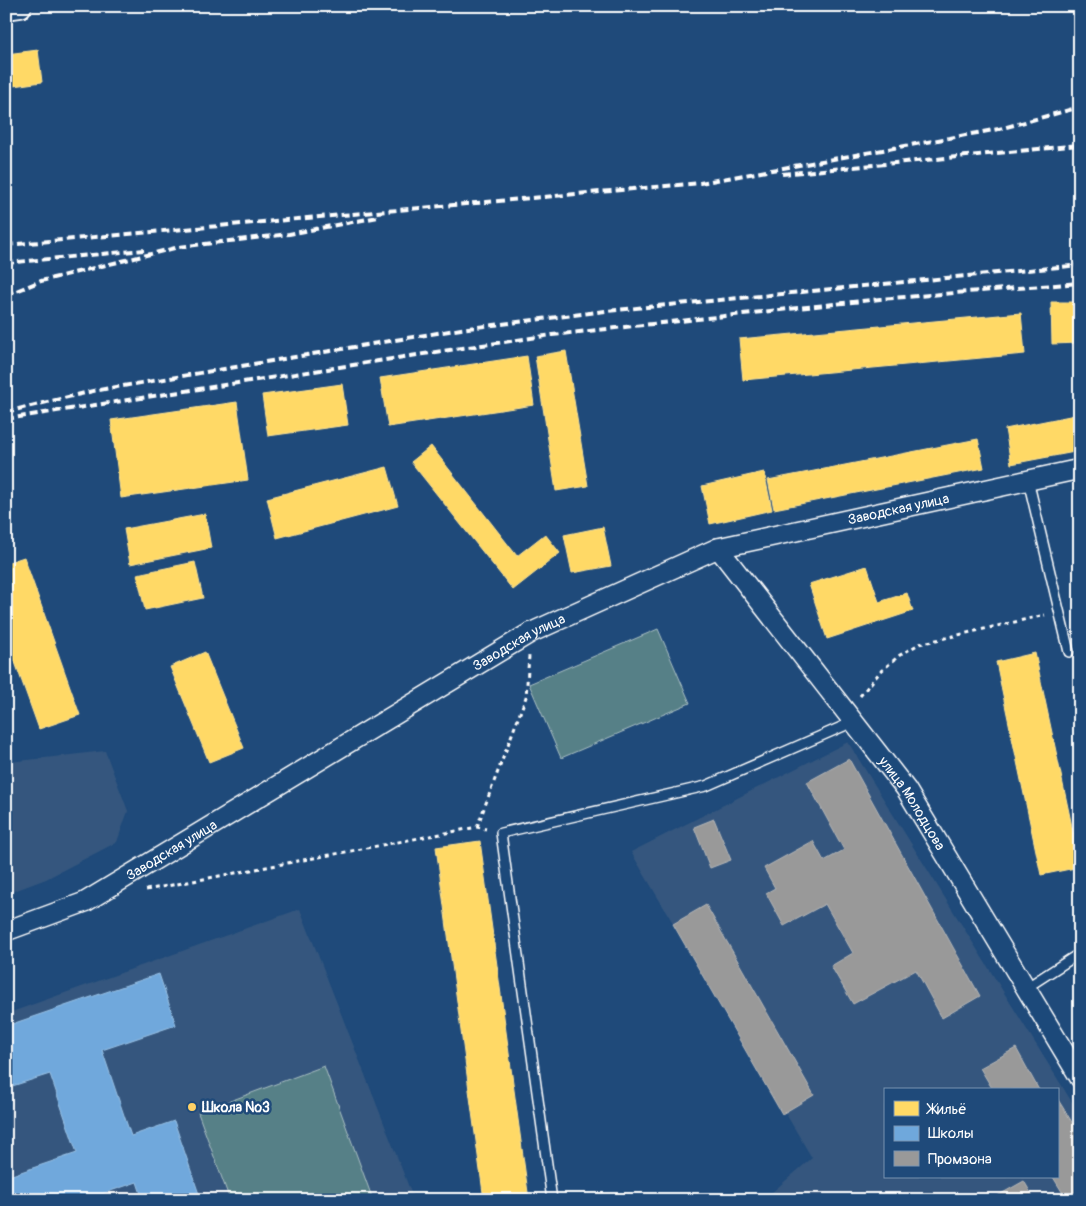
<svg xmlns="http://www.w3.org/2000/svg" width="1086" height="1206" font-family="Pangolin,sans-serif">
	<style>
		.built { fill: #35577e; fill-rule: evenodd }
		.green { fill: #578087; stroke: #abc0c3 }
		.homes { fill: #ffd966; stroke: #ffe494 }
		.schools { fill: #6fa8dc; stroke: #9ac2e6 }
		.industry { fill: #999; stroke: #b8b8b8 }
		.lines { fill: none; stroke-linecap: round; stroke-linejoin: round }
		.service-casing { stroke: #fff; stroke-width: 12 }
		.minor-casing { stroke: #fff; stroke-width: 22 }
		.tertiary-casing { stroke: #fff; stroke-width: 26 }
		.path { stroke: #fff; stroke-width: 3; stroke-dasharray: 4 4; stroke-linecap: butt }
		.service { stroke: #1f4a7a; stroke-width: 9 }
		.minor { stroke: #1f4a7a; stroke-width: 19 }
		.tertiary { stroke: #1f4a7a; stroke-width: 22 }
		.rail { stroke: #fff; stroke-width: 4; stroke-dasharray: 8 4; stroke-linecap: butt }
		.poi-dot { fill: #ffd166; stroke: #1f4a7a; stroke-width: 2 }
		.labels { text-anchor: middle; dominant-baseline: central; stroke-width: 5; stroke-linejoin: round; paint-order: stroke }
		.street-label { font-size: 14px; fill: #fff; stroke: #1f4a7a }
		.poi-label { font-size: 14px; font-weight: bold; fill: #fff; stroke: #1f4a7a; text-anchor: start }
	</style>
	<rect width="100%" height="100%" fill="#1f4a7a"/>
	<filter id="ink" filterUnits="userSpaceOnUse"><feTurbulence type="fractalNoise" baseFrequency=".02" numOctaves="2"/><feDisplacementMap in="SourceGraphic" scale="10" xChannelSelector="R" yChannelSelector="G"/><feConvolveMatrix kernelMatrix="1 2 1 2 8 2 1 2 1" color-interpolation-filters="sRGB"/></filter>
	<g filter="url(#ink)">
		<!-- built -->
		<path class="built" d="M848 742 1080 1115V1200H763L812 1158 631 852ZM885 1090H1057V1177H885Z
			M105 751 128 811 117 842 46 879 6 894V753L10 762Z
			M300 909 414 1200H6V1014Z"/>
		<!-- green -->
		<path class="green" d="M658 629 690 703 561 758 529 684Z
			M324 1066 373 1200H230L198 1113Z"/>
		<!-- homes -->
		<path class="homes" d="M38 50 42 82 6 87V54Z
			M1051 302H1080V343L1052 344Z
			M1021 313 1025 354 743 380 739 339Z
			M566 351 588 486 556 491 535 356Z
			M527 356 534 405 388 427 380 378Z
			M342 384 348 425 268 436 262 395Z
			M237 402 248 480 121 498 111 420Z
			M1080 414V451L1011 464 1005 429Z
			M978 439 984 468 774 509 768 480Z
			M431 446 517 556 545 534 560 553 513 590 411 462Z
			M387 467 398 506 277 538 267 498Z
			M764 472 772 510 710 524 702 486Z
			M205 514 211 548 130 564 124 529Z
			M603 527 611 566 572 573 564 535Z
			M24 557 80 715 39 729 6 637V563Z
			M195 562 203 598 145 610 137 574Z
			M867 566 879 602 907 593 913 611 827 639 809 584Z
			M205 652 244 748 209 762 170 667Z
			M1035 653 1080 864V867L1041 875 996 662Z
			M480 841 529 1200H484L436 847Z"/>
		<!-- schools -->
		<path class="schools" d="M159 974 176 1025 102 1050 131 1136 174 1121 201 1200H143L137 1182 84 1200H6V1177L77 1153 50 1074 6 1088V1026Z"/>
		<!-- industry -->
		<path class="industry" d="M849 759 980 996 942 1018 916 970 853 1004 831 966 853 953 825 904 784 926 766 893 775 888 764 868 813 841 824 861 844 850 807 782Z
			M714 819 731 860 710 868 694 827Z
			M706 905 814 1095 782 1114 673 924Z
			M1016 1048 1039 1090H993L980 1068Z
			M1057 1098 1080 1135V1200H1067L1053 1177H1057Z
			M1024 1181 1035 1200H990Z"/>
		<g class="lines">
			<!-- service casing -->
			<g class="service-casing">
				<path id="service" d="M1028 480 1069 652
					M1026 988 1080 953
					M552 1200 501 833 706 786 853 722"/>
			</g>
			<!-- minor casing -->
			<g class="minor-casing">
				<g id="minor">
					<path id="s1" d="M718 548 906 789 1080 1078"/>
					<path id="s2" d="M6 931 85 902 530 633 718 548 1080 469"/>
				</g>
			</g>
			<!-- tertiary casing -->
			<g class="tertiary-casing">
				<path id="tertiary" d="M6 8 20 6"/>
			</g>
			<!-- path -->
			<path class="path" d="M860 696 881 671 900 655 919 644 1045 615
				M477 827 526 697 529 656
				M146 890 477 827 486 829"/>
			<!-- service -->
			<use href="#service" class="service"/>
			<!-- minor -->
			<use href="#minor" class="minor"/>
			<!-- tertiary -->
			<use href="#tertiary" class="tertiary"/>
			<!-- rail -->
			<path class="rail" d="M782 174 1080 145
				M6 245 700 183 999 129 1080 107
				M6 263 144 250
				M6 295 41 281 179 247 289 234 378 217
				M6 412 93 391 461 329 606 311 1080 265
				M6 419 462 348 552 335 880 299 1080 283"/>
		</g>
	</g>
	<!-- markers -->
	<circle class="poi-dot" cx="192" cy="1107" r="5"/>
	<g class="labels">
		<!-- street labels -->
		<g class="street-label">
			<text stroke="none"><textPath href="#s2" startOffset="995">Заводская улица</textPath></text>
			<text stroke="none"><textPath href="#s2" startOffset="590">Заводская улица</textPath></text>
			<text stroke="none"><textPath href="#s1" startOffset="321">улица Молодцова</textPath></text>
			<text stroke="none"><textPath href="#s2" startOffset="185">Заводская улица</textPath></text>
		</g>
		<!-- poi labels -->
		<g class="poi-label">
			<text x="202" y="1107">Школа №3</text>
		</g>
	</g>
	<!-- margin -->
	<rect width="1086" height="1206" fill="none" stroke="#1f4a7a" stroke-width="25"/>
	<rect x="12" y="12" width="1061" height="1181" fill="none" stroke="#fff" stroke-width="2" filter="url(#ink)"/>
	<!-- legend -->
	<rect x="884" y="1088" width="175" height="90" fill="#1f4a7a" stroke="#7992af"/>
	<rect x="894" y="1101" width="25" height="15" fill="#ffd966" stroke="#7992af"/>
	<text x="928" y="1114" font-size="15" fill="#ffffff">Жильё</text>
	<rect x="894" y="1126" width="25" height="15" fill="#6fa8dc" stroke="#7992af"/>
	<text x="928" y="1138" font-size="15" fill="#ffffff">Школы</text>
	<rect x="894" y="1151" width="25" height="15" fill="#999999" stroke="#7992af"/>
	<text x="928" y="1164" font-size="15" fill="#ffffff">Промзона</text>
</svg>
